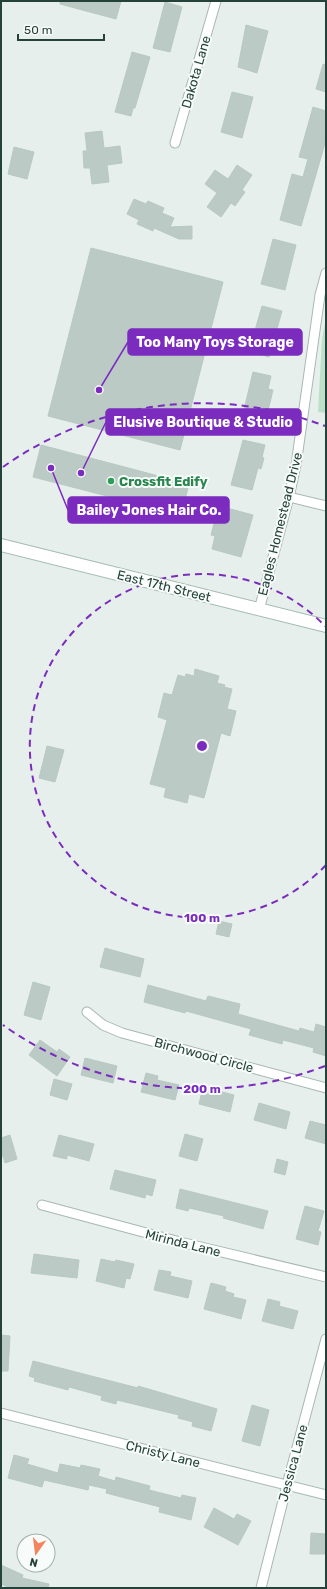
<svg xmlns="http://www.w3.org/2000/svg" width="327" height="1589" font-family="Rubik,sans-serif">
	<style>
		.green { fill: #bfe0c8 }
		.building { fill: #bbcac4; stroke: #b8c9c2 }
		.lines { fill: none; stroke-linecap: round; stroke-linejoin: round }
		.minor-casing { stroke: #a8b8b2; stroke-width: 11 }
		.secondary-casing { stroke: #a4bbb3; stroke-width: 14 }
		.minor { stroke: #fff; stroke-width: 9 }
		.secondary { stroke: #fff; stroke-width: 12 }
		.ring { fill: none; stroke: #7b2cbf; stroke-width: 2; stroke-dasharray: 7 5 }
		.leisure-dot { fill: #2e9e5b; stroke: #f7fbf9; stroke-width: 1.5 }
		.labels { text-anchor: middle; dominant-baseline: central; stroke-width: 4; stroke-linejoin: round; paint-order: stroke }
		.street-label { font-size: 13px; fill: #24423a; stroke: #f7fbf9 }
		.leisure-label { font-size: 13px; font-weight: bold; fill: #27864d; stroke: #f7fbf9; text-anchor: start }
		.centre { fill: #7b2cbf; stroke: #f7fbf9; stroke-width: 2 }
		.ring-label { font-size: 12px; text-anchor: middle; font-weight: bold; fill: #7b2cbf; stroke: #f7fbf9; stroke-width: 4; stroke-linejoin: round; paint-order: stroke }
		.leader { fill: none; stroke: #7b2cbf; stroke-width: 1.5 }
		.callout-dot { fill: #7b2cbf; stroke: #f7fbf9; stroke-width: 1.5 }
		.callout { fill: #7b2cbf; stroke: #7b2cbf; stroke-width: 1.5 }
		.callout-label { font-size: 14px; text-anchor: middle; font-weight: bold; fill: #fff }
	</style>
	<rect width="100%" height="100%" fill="#e6efeb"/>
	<!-- green -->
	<path class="green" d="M326 318V413L318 412 322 339Z"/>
	<!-- building -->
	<path class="building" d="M60 1H121L116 19 60 4Z
		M165 2 182 7 170 52 153 48Z
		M246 25 268 31 257 73 238 67Z
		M132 52 150 57 135 108H133L131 116 115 112Z
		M323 64 326 65V92L316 89Z
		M232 92 253 97 242 138 221 132Z
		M313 107 326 111V140L301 226 280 220 292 174 303 177 308 159 299 157Z
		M102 131 104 148 120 146 122 163 107 165 109 182 92 184 90 168H84L83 151H87L85 133Z
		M14 147 34 152 27 179 8 174Z
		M237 165 252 175 242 190 245 192 235 206 231 203 221 217 207 207 217 193 205 184 215 170 228 179Z
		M134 199 146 204 148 201 164 208 162 213 174 218 170 227 192 226V239H179L154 228 153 231 137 224 139 220 127 214Z
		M273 239 296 245 285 290 261 284Z
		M91 248 223 282 180 450 48 416Z
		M262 306 282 311 269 357 249 351Z
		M253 372 271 376 268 389 273 390 265 423 242 418Z
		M243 440 265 445 262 457 264 458 261 469 258 468 252 490 231 485Z
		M41 445 189 484 181 515 33 477Z
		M223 507 253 515 241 557 212 549 215 536 211 535 215 519 220 520Z
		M195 669 219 676 217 683 225 685 224 687 232 689 227 709 236 711 230 736 221 733 204 798 189 794 187 803 164 797 166 788 150 784 167 720 158 717 164 693 172 695 178 675 185 677 186 674 194 676Z
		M47 746 64 750 55 782 39 778Z
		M219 921 232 924 229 937 216 934Z
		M105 948 144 959 140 977 100 967Z
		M33 982 50 987 41 1020 24 1015Z
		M148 985 206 1001 208 996 240 1004 238 1014 299 1031 300 1028 314 1032 316 1024 326 1027V1056L313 1052 314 1048 283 1040 282 1044 249 1035 251 1029 186 1011 185 1013 144 1002Z
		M40 1040 57 1052 59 1049 70 1057 57 1076 29 1055Z
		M85 1058 117 1066 113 1083 81 1075Z
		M146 1073 158 1076 157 1080 179 1085 175 1100 141 1092Z
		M54 1079 72 1084 67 1100 50 1095Z
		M203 1087 234 1095 230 1112 199 1104Z
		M259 1103 290 1112 286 1129 254 1120Z
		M310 1121 326 1125V1144L305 1138Z
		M185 1134 203 1139 197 1161 179 1156Z
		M10 1135 17 1159 5 1163 3 1156 1 1157V1138Z
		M59 1135 94 1144 89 1161 67 1155V1159L53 1156Z
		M277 1159 288 1162 285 1175 274 1172Z
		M115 1170 156 1180 152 1196 146 1194 145 1198 110 1189Z
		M180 1189 268 1211 263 1229 223 1218 224 1216 189 1208 188 1211 176 1208Z
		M305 1206 324 1211 318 1231 321 1232 318 1245 296 1239Z
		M34 1254 79 1260 77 1278 31 1273Z
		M101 1259 115 1262 116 1260 134 1264 130 1279 126 1278 124 1288 96 1281Z
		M159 1270 171 1272 170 1276 192 1281 188 1298 154 1290Z
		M211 1283 226 1287 225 1291 234 1294 233 1297 246 1300 241 1319 204 1309Z
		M268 1299 280 1302 279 1306 298 1311 293 1329 262 1321Z
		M1 1335 10 1336 8 1371H1Z
		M33 1361 138 1388V1386L217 1409 211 1431 192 1426 193 1422 178 1418 179 1415 117 1400 116 1404 101 1400 102 1396 69 1387 68 1390 34 1381 35 1378 29 1376Z
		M252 1405 269 1410 260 1446 242 1441Z
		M14 1455 29 1459 27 1464 58 1473 60 1464 80 1468 81 1465 100 1469 98 1476 115 1481 116 1477 150 1486 149 1490 181 1498 182 1495 196 1498 191 1520 159 1512 160 1507 106 1493 107 1489 89 1485 88 1490 44 1480 42 1487 8 1478Z
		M214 1508 234 1519 237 1514 251 1521 238 1545 204 1527Z
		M311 1533 326 1534V1554H310Z
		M1 1565 23 1575 22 1578 49 1584 48 1588H10L1 1584Z"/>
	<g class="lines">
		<!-- minor casing -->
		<g class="minor-casing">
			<path id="minor" d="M175 143 216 1
				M289 497 326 506
				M259 610 289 497 296 465 320 295 326 273
				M87 1012 103 1025 122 1033 326 1088
				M42 1205 184 1243 326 1277
				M1 1413 326 1495
				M261 1588 287 1485 326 1339"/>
		</g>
		<!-- secondary casing -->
		<g class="secondary-casing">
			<path id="secondary" d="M1 545 326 626"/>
		</g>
		<!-- minor -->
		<use href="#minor" class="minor"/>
		<!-- secondary -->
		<use href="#secondary" class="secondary"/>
	</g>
	<!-- distance rings -->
	<g class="ring">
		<path d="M326 865A172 172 0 1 1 326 627"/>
		<path d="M325 1066A343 343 0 0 1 3 1025M3 467A343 343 0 0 1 325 426"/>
	</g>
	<!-- markers -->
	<circle class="leisure-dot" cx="111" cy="481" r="4"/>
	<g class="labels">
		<!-- street labels -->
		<g class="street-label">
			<text transform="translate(196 72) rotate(-74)">Dakota Lane</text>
			<text transform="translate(280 524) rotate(-76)">Eagles Homestead Drive</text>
			<text transform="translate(164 586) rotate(14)">East 17th Street</text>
			<text transform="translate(204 1055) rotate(15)">Birchwood Circle</text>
			<text transform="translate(183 1243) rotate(14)">Mirinda Lane</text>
			<text transform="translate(163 1454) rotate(14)">Christy Lane</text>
			<text transform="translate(293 1463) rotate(-75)">Jessica Lane</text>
		</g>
		<!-- leisure labels -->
		<g class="leisure-label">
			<text x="119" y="481">Crossfit Edify</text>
		</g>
	</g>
	<circle cx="202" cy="746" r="6" class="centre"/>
	<g class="ring-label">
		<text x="202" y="922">100 m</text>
		<text x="202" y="1093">200 m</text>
	</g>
	<!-- callouts -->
	<path class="leader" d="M99 390L128 342M81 473L106 422M51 468L68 510"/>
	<g class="callout-dot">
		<circle cx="99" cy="390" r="4"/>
		<circle cx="81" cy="473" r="4"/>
		<circle cx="51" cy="468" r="4"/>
	</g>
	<g class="callout">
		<rect x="128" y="329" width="174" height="26" rx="4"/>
		<rect x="106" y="409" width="195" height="26" rx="4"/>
		<rect x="68" y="497" width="161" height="26" rx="4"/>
	</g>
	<g class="callout-label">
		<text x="215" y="347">Too Many Toys Storage</text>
		<text x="203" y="427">Elusive Boutique &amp; Studio</text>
		<text x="149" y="515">Bailey Jones Hair Co.</text>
	</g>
	<!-- border -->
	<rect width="327" height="1589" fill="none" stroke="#24423a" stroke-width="4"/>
	<!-- north arrow -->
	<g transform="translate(36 1553) rotate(194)"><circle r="19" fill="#f7fbf9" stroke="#a3b1ad"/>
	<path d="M0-3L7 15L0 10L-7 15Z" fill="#f4845f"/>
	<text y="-6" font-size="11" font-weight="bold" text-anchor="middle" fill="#24423a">N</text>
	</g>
	<!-- scale -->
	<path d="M18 34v6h86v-6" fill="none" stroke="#24423a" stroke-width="2"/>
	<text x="24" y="34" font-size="12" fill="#24423a" stroke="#f7fbf9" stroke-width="3" paint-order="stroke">50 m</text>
</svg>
